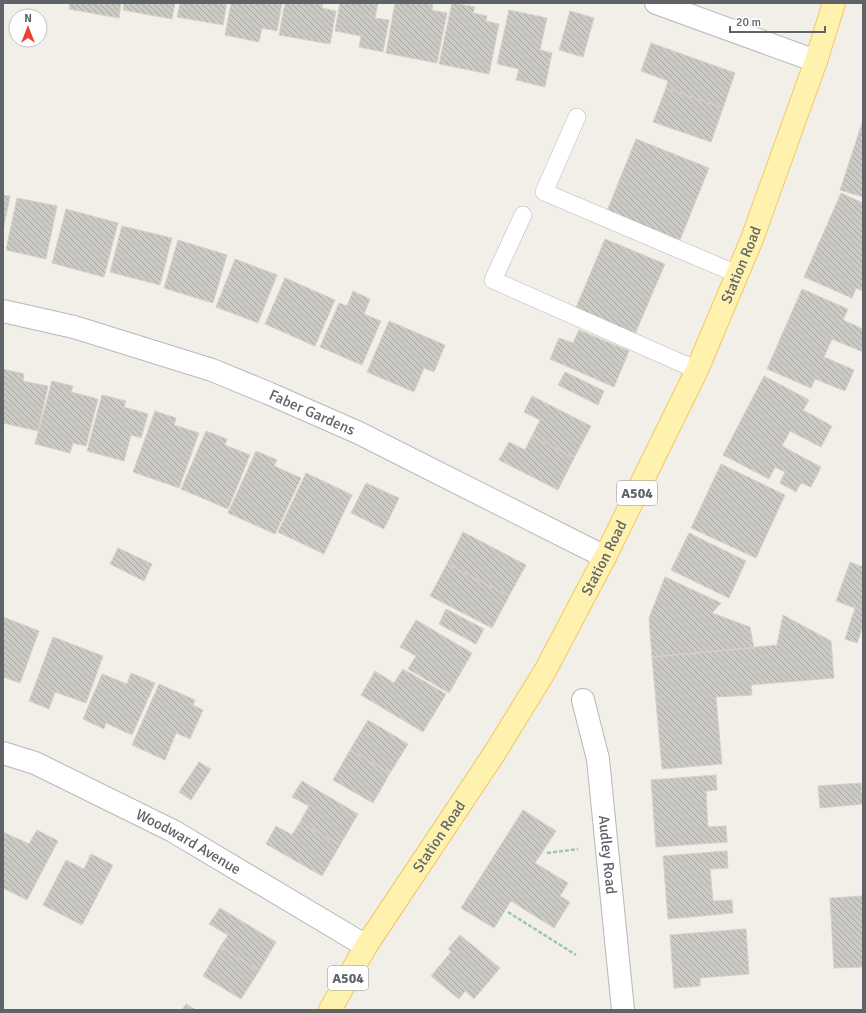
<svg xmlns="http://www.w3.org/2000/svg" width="866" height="1013" font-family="Signika,sans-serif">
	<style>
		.building { fill: url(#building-back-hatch); stroke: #d6d1c6 }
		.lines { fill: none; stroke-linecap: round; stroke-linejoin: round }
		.lane-casing { stroke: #b5b8bc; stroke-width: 18 }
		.street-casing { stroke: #b5b8bc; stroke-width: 24 }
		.primary-casing { stroke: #f2c960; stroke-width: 24 }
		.path { stroke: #9cc7a9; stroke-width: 2.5; stroke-dasharray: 4 2; stroke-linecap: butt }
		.lane { stroke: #fff; stroke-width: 17 }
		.street { stroke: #fff; stroke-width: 22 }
		.primary { stroke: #fff2af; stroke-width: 22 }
		.labels { text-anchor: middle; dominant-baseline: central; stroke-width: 3.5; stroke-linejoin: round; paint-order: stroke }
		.shield { fill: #fff; stroke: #8f9295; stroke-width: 1 }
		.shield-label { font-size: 14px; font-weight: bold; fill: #5f6368 }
		.street-label { font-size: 15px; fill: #5f6368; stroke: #fff }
	</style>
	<defs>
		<pattern id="building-back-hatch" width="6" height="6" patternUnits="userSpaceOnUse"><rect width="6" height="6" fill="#cccac5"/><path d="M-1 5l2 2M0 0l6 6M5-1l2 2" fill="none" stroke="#a9a8a4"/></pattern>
	</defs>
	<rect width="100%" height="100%" fill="#f1efe8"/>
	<!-- building -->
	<path class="building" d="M70 3H121L119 18 69 9Z
		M124 3H175L172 19 123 10Z
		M180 3H227L223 25 177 17Z
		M231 3H282L277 31 262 28 259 42 225 35Z
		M285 3H323L322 8 336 11 330 44 279 35Z
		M340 3H378L375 18 389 20 383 52 359 47 361 36 335 31Z
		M395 3H422L433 5 432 10 447 13 437 63 386 53Z
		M452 3 475 7 473 13 487 16 486 21 499 24 489 74 439 64Z
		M509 10 547 18 540 50 552 53 545 87 516 80 519 69 497 64Z
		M570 11 594 18 583 57 559 50Z
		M651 43 735 73 723 108 666 88 668 81 641 71Z
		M666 88 723 108 711 142 653 122Z
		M863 120V197L840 190Z
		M636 139 709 168 680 240 607 211Z
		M841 193 863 203V291L856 288 852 298 804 277Z
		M3 195 10 196 3 231Z
		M17 198 57 206 46 259 6 250Z
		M66 209 118 223 104 277 52 263Z
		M122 226 172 238 160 285 110 272Z
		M605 239 665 264 635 334 575 310Z
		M178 240 227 255 213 303 164 288Z
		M235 259 277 275 258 323 216 307Z
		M285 278 335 300 315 346 265 324Z
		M802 289 848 309 843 320 863 329V352L832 339 824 357 854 370 845 391 815 379 811 388 767 369Z
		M353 291 370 299 364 314 381 321 362 365 320 347 339 303 347 306Z
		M389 321 445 345 434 372 424 368 414 392 367 372Z
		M579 330 629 351 614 387 550 359 559 338 573 343Z
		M3 369 24 374 23 381 48 386 38 431 3 423Z
		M565 372 604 391 598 405 558 385Z
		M764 376 809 400 803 410 832 426 821 447 790 431 782 446 821 467 811 487 801 483 796 492 780 483 785 472 775 467 769 479 723 455Z
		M52 381 73 386 71 392 98 399 86 446 73 443 70 453 35 444Z
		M102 395 126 401 124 407 148 414 141 438 131 435 124 461 87 451Z
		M532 396 591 426 574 458 532 436 540 420 524 412Z
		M155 411 176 418 174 425 199 433 179 488 133 472Z
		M206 431 227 439 225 445 250 455 228 509 181 489Z
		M532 436 574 458 558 490 499 460 509 442 525 450Z
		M256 451 277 460 274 466 301 478 275 534 228 513Z
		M721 464 785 495 756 558 691 528Z
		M306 473 352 495 324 554 278 532Z
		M366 483 399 498 384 529 351 513Z
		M463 532 526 565 509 596 447 564Z
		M689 533 746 561 729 598 671 570Z
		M118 548 152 564 144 581 110 564Z
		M850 562 863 567V626L857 643 845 639 855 608 836 601Z
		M447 564 509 596 492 628 430 596Z
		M665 577 721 603 712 613 750 627 754 648 652 657 649 618Z
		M446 609 484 629 476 644 439 624Z
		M783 615 831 641 834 678 751 685 752 695 716 697 722 764 662 769 652 657 777 645Z
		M3 617 39 631 20 683 3 677Z
		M416 620 472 653 449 693 408 669 416 656 400 647Z
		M53 637 103 656 86 703 55 692 49 709 29 701Z
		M403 669 446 694 423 732 361 695 375 671 394 683Z
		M131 673 155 683 132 735 106 723 104 729 83 719 102 674 127 684Z
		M159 684 195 700 193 705 203 710 190 739 176 733 165 760 132 745Z
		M368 720 408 744 390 773 350 750Z
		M350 750 390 773 373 803 333 780Z
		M199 762 211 769 191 800 179 792Z
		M716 775 717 790 706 791 708 827 726 826 727 842 656 847 651 780Z
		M302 781 358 814 340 845 300 822 309 806 292 797Z
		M861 783 863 804 820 808 818 786Z
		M523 810 556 831 535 863 568 883 560 896 570 902 554 928 511 901 494 928 461 908Z
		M300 822 340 845 322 876 266 844 276 826 292 835Z
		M37 830 58 841 27 900 3 888V832L29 844Z
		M727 851 728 868 710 869 713 901 732 900 733 913 668 919 663 856Z
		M91 854 113 865 82 925 43 905 66 860 84 869Z
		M863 896V967L834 968 830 898Z
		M220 908 276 942 259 971 220 947 228 935 209 924Z
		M746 929 749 974 700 978V986L674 988 670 935Z
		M460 935 500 968 474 999 465 991 459 999 431 976 451 952 448 949Z
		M220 947 259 971 241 999 203 976Z
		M186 1004 196 1010H182Z"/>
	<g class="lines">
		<!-- lane casing -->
		<g class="lane-casing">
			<path id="lane" d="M577 117 544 192 737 274
				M523 215 493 280 697 370"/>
		</g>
		<!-- street casing -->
		<g class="street-casing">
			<g id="street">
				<path d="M656 3 816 61"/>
				<path id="s1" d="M3 311 74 327 212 370 268 393 359 433 605 557"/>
				<path id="s2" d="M583 700 598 759 623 1010"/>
				<path id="s3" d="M3 753 35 763 173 831 366 946"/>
			</g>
		</g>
		<!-- primary casing -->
		<g class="primary-casing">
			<g id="primary">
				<path id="s4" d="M330 1010 366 946 494 754 545 671 605 557 697 370 752 239 816 61 834 3"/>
			</g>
		</g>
		<!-- path -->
		<path class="path" d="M547 853 578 849
			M508 912 576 955"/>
		<!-- lane -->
		<use href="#lane" class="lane"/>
		<!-- street -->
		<use href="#street" class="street"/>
		<!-- primary -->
		<use href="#primary" class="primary"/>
	</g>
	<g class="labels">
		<!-- shield labels -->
		<g class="shield">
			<rect x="617" y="481" width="40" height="24" rx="3"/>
			<rect x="328" y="966" width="40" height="24" rx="3"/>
		</g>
		<g class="shield-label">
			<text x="637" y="493">A504</text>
			<text x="348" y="978">A504</text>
		</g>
		<!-- street labels -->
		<g class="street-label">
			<text stroke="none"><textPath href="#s4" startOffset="853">Station Road</textPath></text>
			<text stroke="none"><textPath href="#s1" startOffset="326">Faber Gardens</textPath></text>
			<text stroke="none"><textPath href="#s4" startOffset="529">Station Road</textPath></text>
			<text stroke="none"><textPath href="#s4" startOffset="205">Station Road</textPath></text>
			<text stroke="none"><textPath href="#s3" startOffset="206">Woodward Avenue</textPath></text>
			<text stroke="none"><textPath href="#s2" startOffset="157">Audley Road</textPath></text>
		</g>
	</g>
	<!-- border -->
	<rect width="866" height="1013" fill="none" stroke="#5f6368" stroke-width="8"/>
	<!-- north arrow -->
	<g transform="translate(28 28)"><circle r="19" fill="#ffffff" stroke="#bfc1c3"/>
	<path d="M0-3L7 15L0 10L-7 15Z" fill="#ea4335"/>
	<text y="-6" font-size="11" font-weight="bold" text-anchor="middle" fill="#5f6368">N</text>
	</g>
	<!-- scale -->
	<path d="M730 26v6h95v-6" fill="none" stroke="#5f6368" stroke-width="2"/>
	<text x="736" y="26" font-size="12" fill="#5f6368" stroke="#ffffff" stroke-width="3" paint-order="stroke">20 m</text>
</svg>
